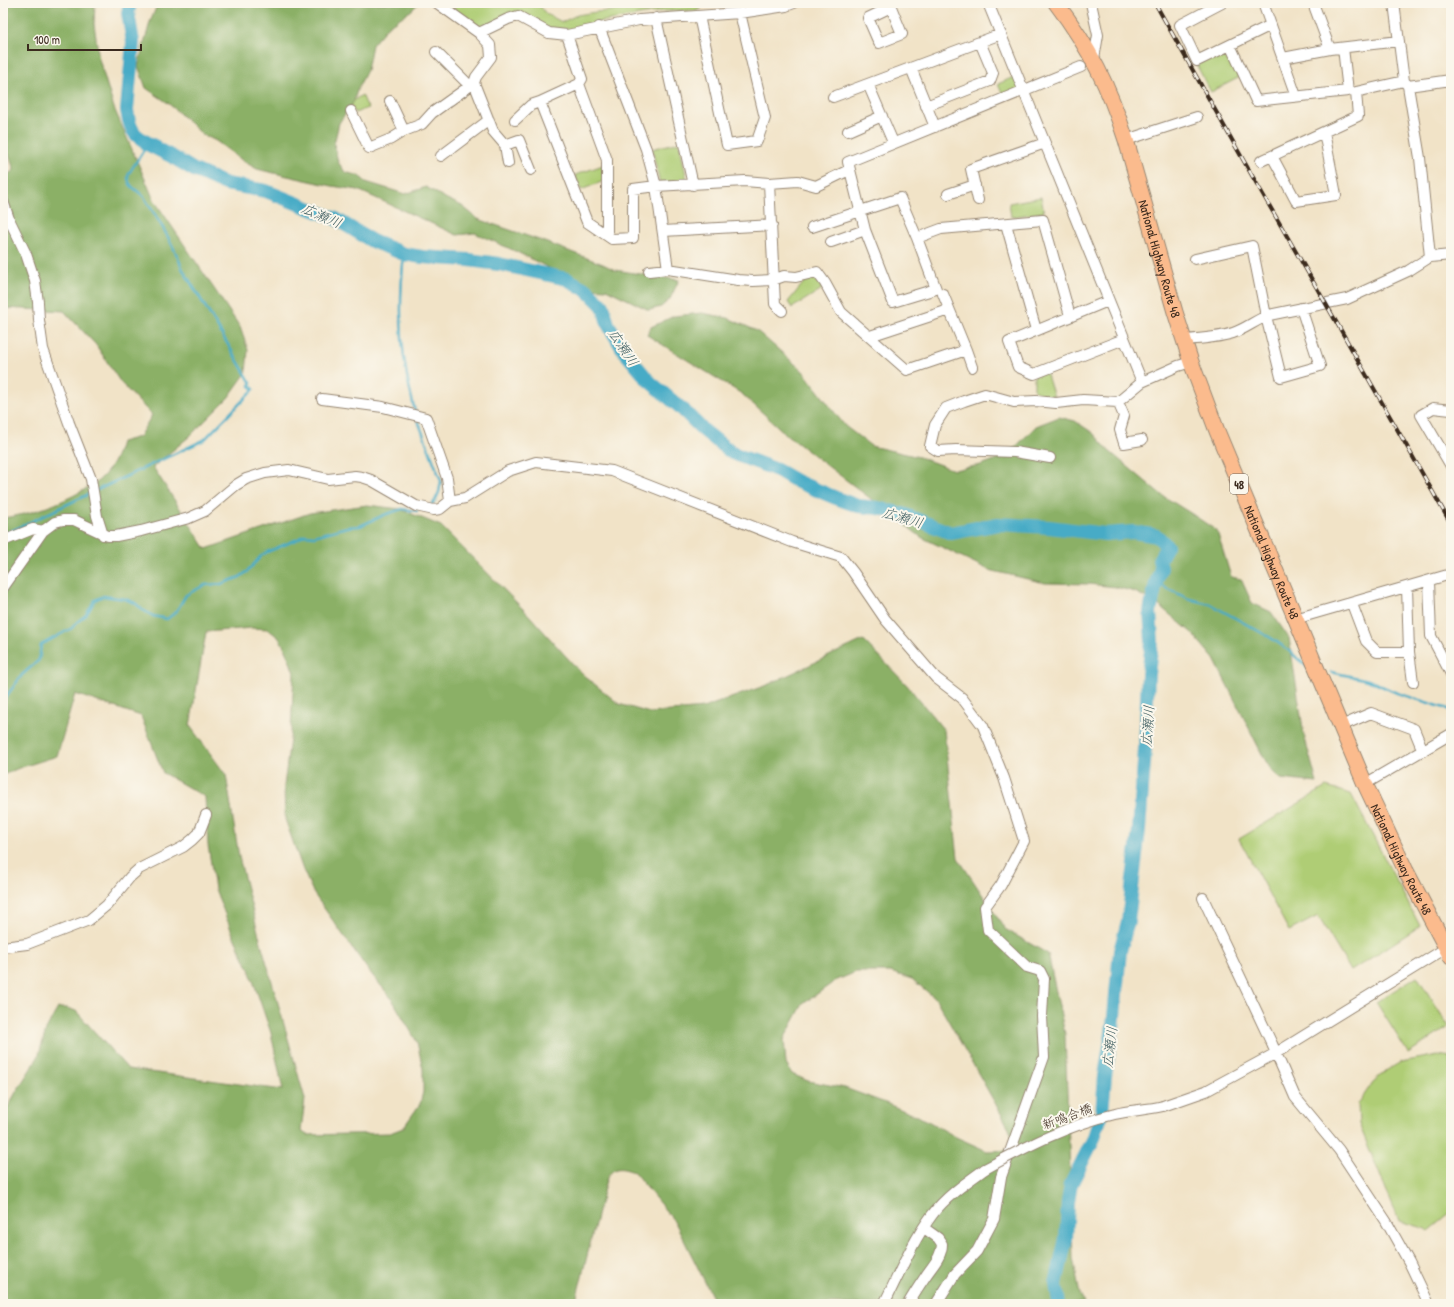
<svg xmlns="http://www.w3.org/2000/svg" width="1454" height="1307" font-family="'Patrick Hand','Klee One',sans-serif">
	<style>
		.green { fill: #afcd74; stroke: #757c49 }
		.forest { fill: #8bb066; stroke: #636d42; fill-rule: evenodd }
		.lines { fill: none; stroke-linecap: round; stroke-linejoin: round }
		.stream { stroke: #46abc6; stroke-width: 2.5 }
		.river { stroke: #46abc6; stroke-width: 14 }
		.minor-casing { stroke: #968672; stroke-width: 12 }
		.highway-casing { stroke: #968672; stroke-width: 17 }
		.minor { stroke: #fff; stroke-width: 10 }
		.highway { stroke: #fbbb8d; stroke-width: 15 }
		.rail-casing { stroke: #3b2a1e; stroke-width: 4 }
		.rail { stroke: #fbf7ec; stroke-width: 2.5; stroke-dasharray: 8; stroke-linecap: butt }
		.minor-bridge-casing { stroke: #968672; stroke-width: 12; stroke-linecap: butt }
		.minor-bridge { stroke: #fff; stroke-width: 10 }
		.labels { text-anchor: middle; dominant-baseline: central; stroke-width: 4; stroke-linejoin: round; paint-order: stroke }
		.shield { fill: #fbf7ec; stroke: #75685c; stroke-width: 1 }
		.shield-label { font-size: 12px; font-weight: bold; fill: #3b2a1e }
		.street-label { font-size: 13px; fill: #3b2a1e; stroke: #fbf7ec }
		.water-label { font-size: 14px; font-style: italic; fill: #3f5e61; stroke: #fbf7ec }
	</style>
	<rect width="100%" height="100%" fill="#fbf7ec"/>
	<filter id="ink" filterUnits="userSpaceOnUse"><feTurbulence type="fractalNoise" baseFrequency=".025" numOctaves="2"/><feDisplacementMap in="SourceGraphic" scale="8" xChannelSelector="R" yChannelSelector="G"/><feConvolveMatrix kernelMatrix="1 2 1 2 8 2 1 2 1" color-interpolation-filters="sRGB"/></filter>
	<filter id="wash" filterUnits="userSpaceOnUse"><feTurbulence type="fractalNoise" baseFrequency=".012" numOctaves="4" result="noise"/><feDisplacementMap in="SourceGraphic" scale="16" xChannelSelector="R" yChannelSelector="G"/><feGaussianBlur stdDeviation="0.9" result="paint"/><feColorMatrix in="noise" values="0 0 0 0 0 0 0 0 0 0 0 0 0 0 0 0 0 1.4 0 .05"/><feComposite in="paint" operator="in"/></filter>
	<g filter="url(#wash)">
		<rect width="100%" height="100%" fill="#f1e3c7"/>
		<!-- green -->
		<path class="green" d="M452 3H538L546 14 562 22 577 15 596 12 621 10 657 3H701L702 8 695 11H663L599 22 567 32 552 30 511 15 482 29 456 13Z
			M1227 48 1240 77 1211 92 1196 64Z
			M1016 76 1021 90 1004 98 998 84Z
			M362 95 368 108 355 113 350 103Z
			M679 142 687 180 660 183 652 149Z
			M603 165 604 181 581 190 575 175Z
			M1041 197 1044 212 1011 217 1009 203Z
			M815 278 822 289 792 308 788 302 805 281Z
			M1046 372 1054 397 1034 391V376Z
			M1326 787 1351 794 1420 926 1351 971 1318 916 1289 931 1239 839Z
			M1417 976 1449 1027 1408 1053 1376 1002Z
			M1438 1055 1451 1057V1212L1429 1230 1399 1221 1359 1124 1358 1104 1373 1082 1387 1070 1401 1062Z"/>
		<!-- forest -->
		<path class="forest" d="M3 3H95L94 24 99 59 114 108 154 200 240 327 248 350 246 373 228 398 190 436 153 467 206 549 310 513 367 505 400 509 441 526 527 613 582 674 619 704 650 713 703 708 767 685 863 640 906 684 944 730 958 858 1005 929 1048 954 1065 1034 1073 1258 1080 1294 1084 1304H716L675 1222 634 1172C620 1167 613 1166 606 1180L575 1304H3V1109L8 1107 16 1092 38 1057 47 1027 58 1008H67L76 1011 128 1069 283 1090 271 1033 249 969 234 937 215 889 208 845 205 797 163 773 141 716 75 694 57 756 19 768 3 775V518C31 514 57 505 82 491 87 488 93 485 98 481 110 471 117 457 121 442L139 437 152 415 121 383 96 345 64 311 3 308V178L14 170 3 137ZM251 628 268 629 279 638 286 650 294 673 291 731 284 786 285 819 303 870 314 894 368 970 392 999 417 1042 423 1069V1092L420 1104 403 1128 390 1133 307 1135 301 1131 305 1099 258 932 239 857 226 775 190 726 206 632ZM856 972H890L912 979 936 999 1008 1126 1014 1142 1012 1150 987 1151 956 1137 926 1120 888 1104 845 1088 808 1081 792 1074 786 1064 784 1039 803 1004 835 981Z
			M158 3H419L412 10 388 26 372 45 367 70 357 90 354 101 339 123 334 144 338 162 345 172 359 176 366 182 405 194 426 187 447 199 462 206 478 219 542 241 603 264 615 270 679 280 670 299 661 307 649 310 606 289 589 288 515 251 475 233 457 235 358 190 332 186 265 171 257 169 243 161 216 141 202 134 168 103 146 88 138 66 150 22Z
			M702 313 728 318 757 331 803 371 845 426 871 446 919 457 954 470 981 465 1008 455 1036 426 1059 417 1075 421 1093 433 1109 451 1163 496 1192 514 1217 531 1231 577 1241 579 1252 603 1271 612 1289 638 1304 735 1317 783 1281 779 1272 771 1264 758 1214 659 1191 632 1156 603 1135 592 1116 587 1088 584 1045 583 989 570 921 537 787 435 742 394 647 335 651 327 674 316Z"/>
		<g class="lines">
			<!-- stream -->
			<path class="stream" d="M404 254C400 292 399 332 406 370 408 384 412 398 415 412
				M417 418 441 481 439 492 435 501 431 506
				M95 491 204 440 254 389 250 386 251 383 182 268C174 245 160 222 147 202 146 200 145 198 144 197 137 189 128 188 128 176 129 171 144 152 147 144
				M3 535 91 493
				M1156 583 1189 599 1210 604 1271 638 1287 649 1307 667
				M1331 672 1368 680 1397 693 1451 710
				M3 701 22 675 39 660 41 645 72 628 76 623 86 615 95 600 103 596 125 599 135 603 143 610 153 616 167 619 176 612 186 595 205 585 221 584 240 577 248 571 261 556 267 552 298 539 305 535 314 536 347 527 360 526 384 515 402 509 417 511"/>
			<!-- river -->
			<path class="river" d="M130 3 128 13 133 42 127 110C130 134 136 137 156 147
				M147 144 171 156 194 170 226 184 266 191 336 219 372 241 404 254 422 257 469 260 499 264 567 279 587 290 603 306 608 324 624 351 649 381 681 408 702 429 732 453 777 470 798 482 836 498 858 506 878 508 903 514 951 533 998 524 1049 527 1105 534 1134 532 1157 536 1167 546 1159 560 1161 568 1156 583 1150 612 1152 642 1148 674 1145 749 1139 830 1128 921 1120 951 1113 1027 1105 1076 1102 1113 1093 1140 1071 1184 1068 1202 1066 1238 1056 1284 1059 1304"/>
		</g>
	</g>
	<g filter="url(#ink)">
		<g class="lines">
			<!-- minor casing -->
			<g class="minor-casing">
				<path id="minor" d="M890 3 891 7 902 34 879 43 868 18 891 7
					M988 3 1142 382
					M1091 3 1098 35 1094 59
					M1222 3 1180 25 1197 61 1271 25
					M1263 3 1296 96
					M1313 3 1330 49
					M1394 3 1404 81 1408 86 1420 158 1430 257
					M699 16 727 145 757 141 765 118 740 13
					M656 18 693 185
					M599 27 646 149 656 186 668 269 738 280 753 281 773 280 784 276 796 277 817 272 825 283 841 312 907 370 966 350 943 294
					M479 33 508 19 518 16 549 33 567 35 639 20 740 13 786 6 794 3
					M567 35 582 79 579 84 540 102 587 222 612 239 633 238V189L656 186 745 181 769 183 775 304 782 311
					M1230 45 1256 101 1348 91 1343 48
					M436 52 470 86
					M1283 58 1330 49 1399 41
					M911 68 935 127
					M474 83 493 131 505 145 508 163
					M579 84 607 160V235
					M868 84 892 140
					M1408 86 1451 80
					M833 97 1001 34
					M390 101 404 131
					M926 106 990 81 993 73 980 42
					M351 111 369 148 391 139 404 131 422 124 432 113 474 83 476 77 491 57 490 45 479 33 437 3
					M515 120 531 105 540 102
					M848 131 882 116
					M1126 140 1197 117
					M505 145 519 140 531 170
					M441 156 489 120
					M1272 156 1296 201 1336 195 1324 132
					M1261 161 1358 116 1356 92 1404 81
					M769 183 798 181 816 186 849 170
					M948 194 975 185
					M978 200 971 169 1045 143
					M3 201 9 219 26 254 35 281 38 302 39 320 43 349 69 423 91 479 97 516 103 535
					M1006 224 1036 330
					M812 227 900 198 917 238
					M663 231 772 225
					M831 242 865 230
					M1195 259 1252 246 1266 316 1281 377 1320 366 1301 308
					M649 271 668 269
					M1108 301 1009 342 1018 367 1034 374 1124 339
					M1070 316 1043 220 941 229 917 238 936 289 893 302 865 230 848 162 1081 67
					M870 336 949 310
					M1183 340C1199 339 1217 338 1233 333 1245 329 1256 320 1269 315L1347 299 1408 271 1430 257 1451 255
					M966 350 972 367
					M322 399 383 407 426 418 447 478 450 501
					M1118 402 1124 416 1120 430 1124 443 1142 440
					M1451 410 1433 408 1421 415 1451 466
					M1050 458 1015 452 956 450 938 451 930 446 935 425 946 408 964 401 985 394 1014 402 1036 401 1056 403 1083 400 1118 402 1142 382 1178 366 1191 362
					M3 541 33 529 43 531
					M1429 581 1431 636 1451 674
					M3 588 43 531 55 522 63 520H74L108 536H116L141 531 189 518 205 511 236 485 246 479 265 473 289 470 328 479 355 476 362 477 371 480 416 506 434 510 440 509 450 501 465 498 508 471 536 462 612 471 792 542 841 557 853 572 885 619 936 678 962 698 983 726 1004 778 1024 841 1001 885 985 907 988 930 1027 967 1040 971 1044 979 1042 1016 1044 1057 1001 1177 994 1219 977 1251 955 1274 936 1304
					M1352 604 1366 641 1377 652H1409L1407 587
					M1295 619 1451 574
					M1409 652 1413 682
					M1341 726 1371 713 1414 729 1423 751
					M1365 784 1451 734
					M1203 898 1272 1044 1295 1097 1339 1150 1386 1221 1409 1262 1429 1304
					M3 947 27 944 89 920 107 905 130 877 139 869 183 847 192 840 199 833 206 815
					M1163 1106 1206 1091 1276 1053 1451 945
					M884 1304C899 1274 912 1242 932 1215 945 1197 967 1182 985 1169
					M908 1304C913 1295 919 1286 925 1277 932 1266 942 1257 942 1244L938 1238 924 1228"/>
			</g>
			<!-- highway casing -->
			<g class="highway-casing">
				<g id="highway">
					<path id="s1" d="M1056 3C1090 48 1109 87 1126 140L1175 312 1191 362 1217 431 1365 784 1406 871 1451 957"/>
				</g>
			</g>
			<!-- minor -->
			<use href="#minor" class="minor"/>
			<!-- highway -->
			<use href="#highway" class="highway"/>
			<!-- rail casing -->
			<g class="rail-casing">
				<path id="rail" d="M1155 3 1250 172 1326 304 1451 524"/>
			</g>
			<!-- rail -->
			<use href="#rail" class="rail"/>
			<!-- minor-bridge casing -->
			<g class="minor-bridge-casing">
				<path id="minor-bridge" d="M985 1169C1027 1146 1068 1125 1115 1114 1130 1110 1147 1110 1163 1106"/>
			</g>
			<!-- minor-bridge -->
			<use href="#minor-bridge" class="minor-bridge"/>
		</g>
	</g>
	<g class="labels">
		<!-- shield labels -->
		<rect class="shield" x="1230" y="474" width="18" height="20" rx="3"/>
		<g class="shield-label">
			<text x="1239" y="484">48</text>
		</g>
		<!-- street labels -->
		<g class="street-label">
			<text stroke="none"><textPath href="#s1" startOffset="278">National Highway Route 48</textPath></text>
			<text stroke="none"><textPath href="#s1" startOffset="602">National Highway Route 48</textPath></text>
			<text stroke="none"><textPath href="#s1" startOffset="926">National Highway Route 48</textPath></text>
			<text transform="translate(1067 1116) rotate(-20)">新鳴合橋</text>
		</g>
		<!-- water labels -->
		<g class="water-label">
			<text transform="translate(322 215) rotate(24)">広瀬川</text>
			<text transform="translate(624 347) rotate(56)">広瀬川</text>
			<text transform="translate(903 517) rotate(16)">広瀬川</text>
			<text transform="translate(1147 726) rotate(-86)">広瀬川</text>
			<text transform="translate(1109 1047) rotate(-83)">広瀬川</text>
		</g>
	</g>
	<!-- margin -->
	<rect width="1454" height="1307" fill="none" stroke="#fbf7ec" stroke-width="16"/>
	<!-- scale -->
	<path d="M28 44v6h113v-6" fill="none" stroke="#3b2a1e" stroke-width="2"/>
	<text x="34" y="44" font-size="12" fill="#3b2a1e" stroke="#fbf7ec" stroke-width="3" paint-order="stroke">100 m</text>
</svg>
